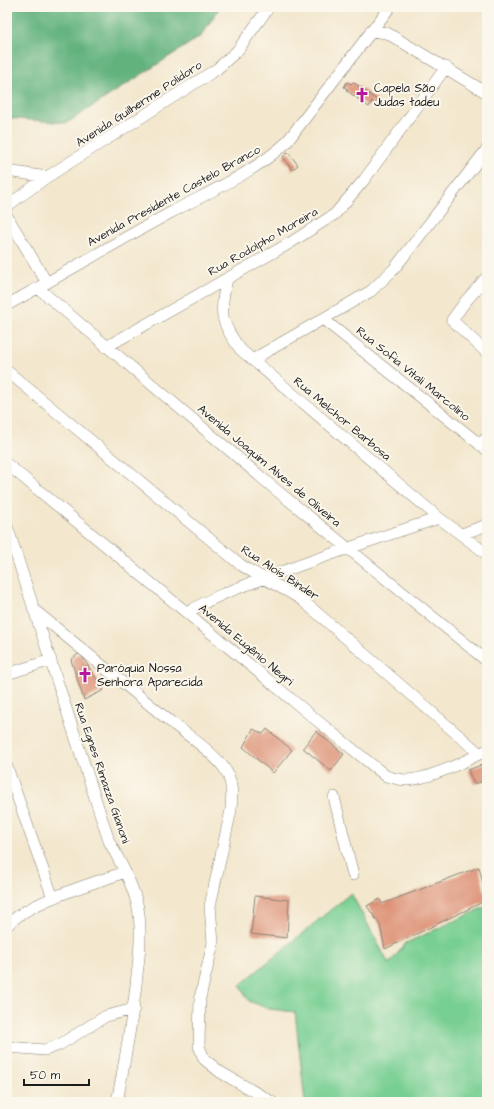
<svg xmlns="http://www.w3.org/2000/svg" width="494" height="1109" font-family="'Architects Daughter',sans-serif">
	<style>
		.green { fill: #78cf93; stroke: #4a7658 }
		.forest { fill: #62b27d; stroke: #3f674c }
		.building { fill: #dd9176 }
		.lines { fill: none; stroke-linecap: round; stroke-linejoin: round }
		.minor-casing { stroke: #888274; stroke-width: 12 }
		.minor { stroke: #fff; stroke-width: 11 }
		.labels { text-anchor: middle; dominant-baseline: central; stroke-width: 4; stroke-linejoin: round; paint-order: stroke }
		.poi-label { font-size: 12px; fill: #1c1c1c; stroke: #fbf7ec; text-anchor: start }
		.street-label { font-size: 12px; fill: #1c1c1c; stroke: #fbf7ec }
	</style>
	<rect width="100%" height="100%" fill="#fbf7ec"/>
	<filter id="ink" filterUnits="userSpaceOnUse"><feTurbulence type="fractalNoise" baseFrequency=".025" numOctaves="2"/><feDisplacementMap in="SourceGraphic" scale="8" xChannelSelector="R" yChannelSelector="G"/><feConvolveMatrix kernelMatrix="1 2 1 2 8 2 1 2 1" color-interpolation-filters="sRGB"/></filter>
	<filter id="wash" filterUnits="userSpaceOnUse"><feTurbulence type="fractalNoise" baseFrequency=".012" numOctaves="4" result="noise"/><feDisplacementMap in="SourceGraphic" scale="16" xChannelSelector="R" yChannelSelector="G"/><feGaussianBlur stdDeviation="0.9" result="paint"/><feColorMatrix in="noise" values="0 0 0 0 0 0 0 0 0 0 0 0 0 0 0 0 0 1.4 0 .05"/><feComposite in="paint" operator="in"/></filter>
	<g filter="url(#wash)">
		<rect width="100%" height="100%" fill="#f3e7cd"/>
		<!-- green -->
		<path class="green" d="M351 893 389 964 406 943 487 906V1102H305L295 1012 269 1009 249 1001 240 985Z"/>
		<!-- forest -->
		<path class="forest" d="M7 7H220L201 36 67 123 7 118Z"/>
		<g id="blocks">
			<!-- building -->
			<path class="building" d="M347 82 351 84 353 82 377 100 375 104 372 101 369 107 346 90 348 89 344 87Z
				M288 152 298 165 292 170 283 157Z
				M78 654 81 655 104 690 84 700 71 660Z
				M253 729 263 734 267 729 292 750 273 773 243 747Z
				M316 731 344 754 331 771 303 748Z
				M487 763V780L474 784 468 770Z
				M479 867 487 900 385 949 380 925 367 906 380 899 382 904Z
				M255 896 289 900 287 938 251 934Z"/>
		</g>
	</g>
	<g filter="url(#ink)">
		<use href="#blocks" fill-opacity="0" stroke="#888274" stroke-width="1"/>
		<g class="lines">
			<!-- minor casing -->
			<g class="minor-casing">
				<path id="minor" d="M371 31 387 33 487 93
					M7 171 47 177
					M7 206 47 177 217 69 237 51 269 7
					M7 216 47 283
					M487 277 465 302 452 320 487 353
					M227 279C219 312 220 323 241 350L439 518 487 554
					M38 288 275 489 487 661
					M7 305C62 275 116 242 172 212 211 191 253 173 286 143L390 7
					M323 319 487 450
					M106 347 290 243 335 214 364 180 446 67
					M252 360 371 291 394 269 487 149
					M7 371 241 565C261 578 282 587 302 600L480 754
					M480 445 487 437
					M7 464 314 718 386 776C393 778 400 780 407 780 429 779 468 760 487 750
					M7 526 109 841C120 862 133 884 138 908 142 930 140 953 137 975 133 1018 125 1060 117 1102
					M462 534 487 525
					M33 609C79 647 126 685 172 723 187 734 218 756 226 771 233 783 232 796 231 810L210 906 213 943 200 998 199 1046 204 1059 220 1072 272 1102
					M187 613C214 595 245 586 276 574 330 554 384 536 439 518
					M7 674 51 660
					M7 767 53 898
					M334 797 353 875
					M7 926C26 902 95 883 125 872
					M7 1047 45 1050 59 1045 106 1016 134 1009"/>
			</g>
			<!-- minor -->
			<use href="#minor" class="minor"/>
		</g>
	</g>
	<!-- icons -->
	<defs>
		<g id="church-bare" transform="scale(1.2)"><path d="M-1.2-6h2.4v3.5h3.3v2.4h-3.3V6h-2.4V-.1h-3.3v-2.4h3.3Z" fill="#b5179e" stroke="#fbf7ec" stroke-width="2.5" paint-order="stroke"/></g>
	</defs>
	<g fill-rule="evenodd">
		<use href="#church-bare" x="362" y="95"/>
		<use href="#church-bare" x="85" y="675"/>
	</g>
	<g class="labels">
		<!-- poi labels -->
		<g class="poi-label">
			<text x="374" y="88">Capela São<tspan x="374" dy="14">Judas tadeu</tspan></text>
			<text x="97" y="668">Paróquia Nossa<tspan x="97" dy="14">Senhora Aparecida</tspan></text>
		</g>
		<!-- street labels -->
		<g class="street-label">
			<text transform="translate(139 104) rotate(-33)">Avenida Guilherme Polidoro</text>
			<text transform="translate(174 196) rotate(-29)">Avenida Presidente Castelo Branco</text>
			<text transform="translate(263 242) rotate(-30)">Rua Rodolpho Moreira</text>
			<text transform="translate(413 374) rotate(39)">Rua Sofia Vitali Marcolino</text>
			<text transform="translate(342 419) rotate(40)">Rua Melchor Barbosa</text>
			<text transform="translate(269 466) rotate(40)">Avenida Joaquim Alves de Oliveira</text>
			<text transform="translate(280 573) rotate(33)">Rua Alois Binder</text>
			<text transform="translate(246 645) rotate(40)">Avenida Eugênio Negri</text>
			<text transform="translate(102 773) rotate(71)">Rua Egnes Rimazza Gianoni</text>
		</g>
	</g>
	<!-- margin -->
	<rect width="494" height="1109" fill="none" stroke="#fbf7ec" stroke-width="24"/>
	<!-- scale -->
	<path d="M24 1079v6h65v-6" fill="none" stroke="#1c1c1c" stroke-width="2"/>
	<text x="30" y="1079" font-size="12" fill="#1c1c1c" stroke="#fbf7ec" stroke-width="3" paint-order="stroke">50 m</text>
</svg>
